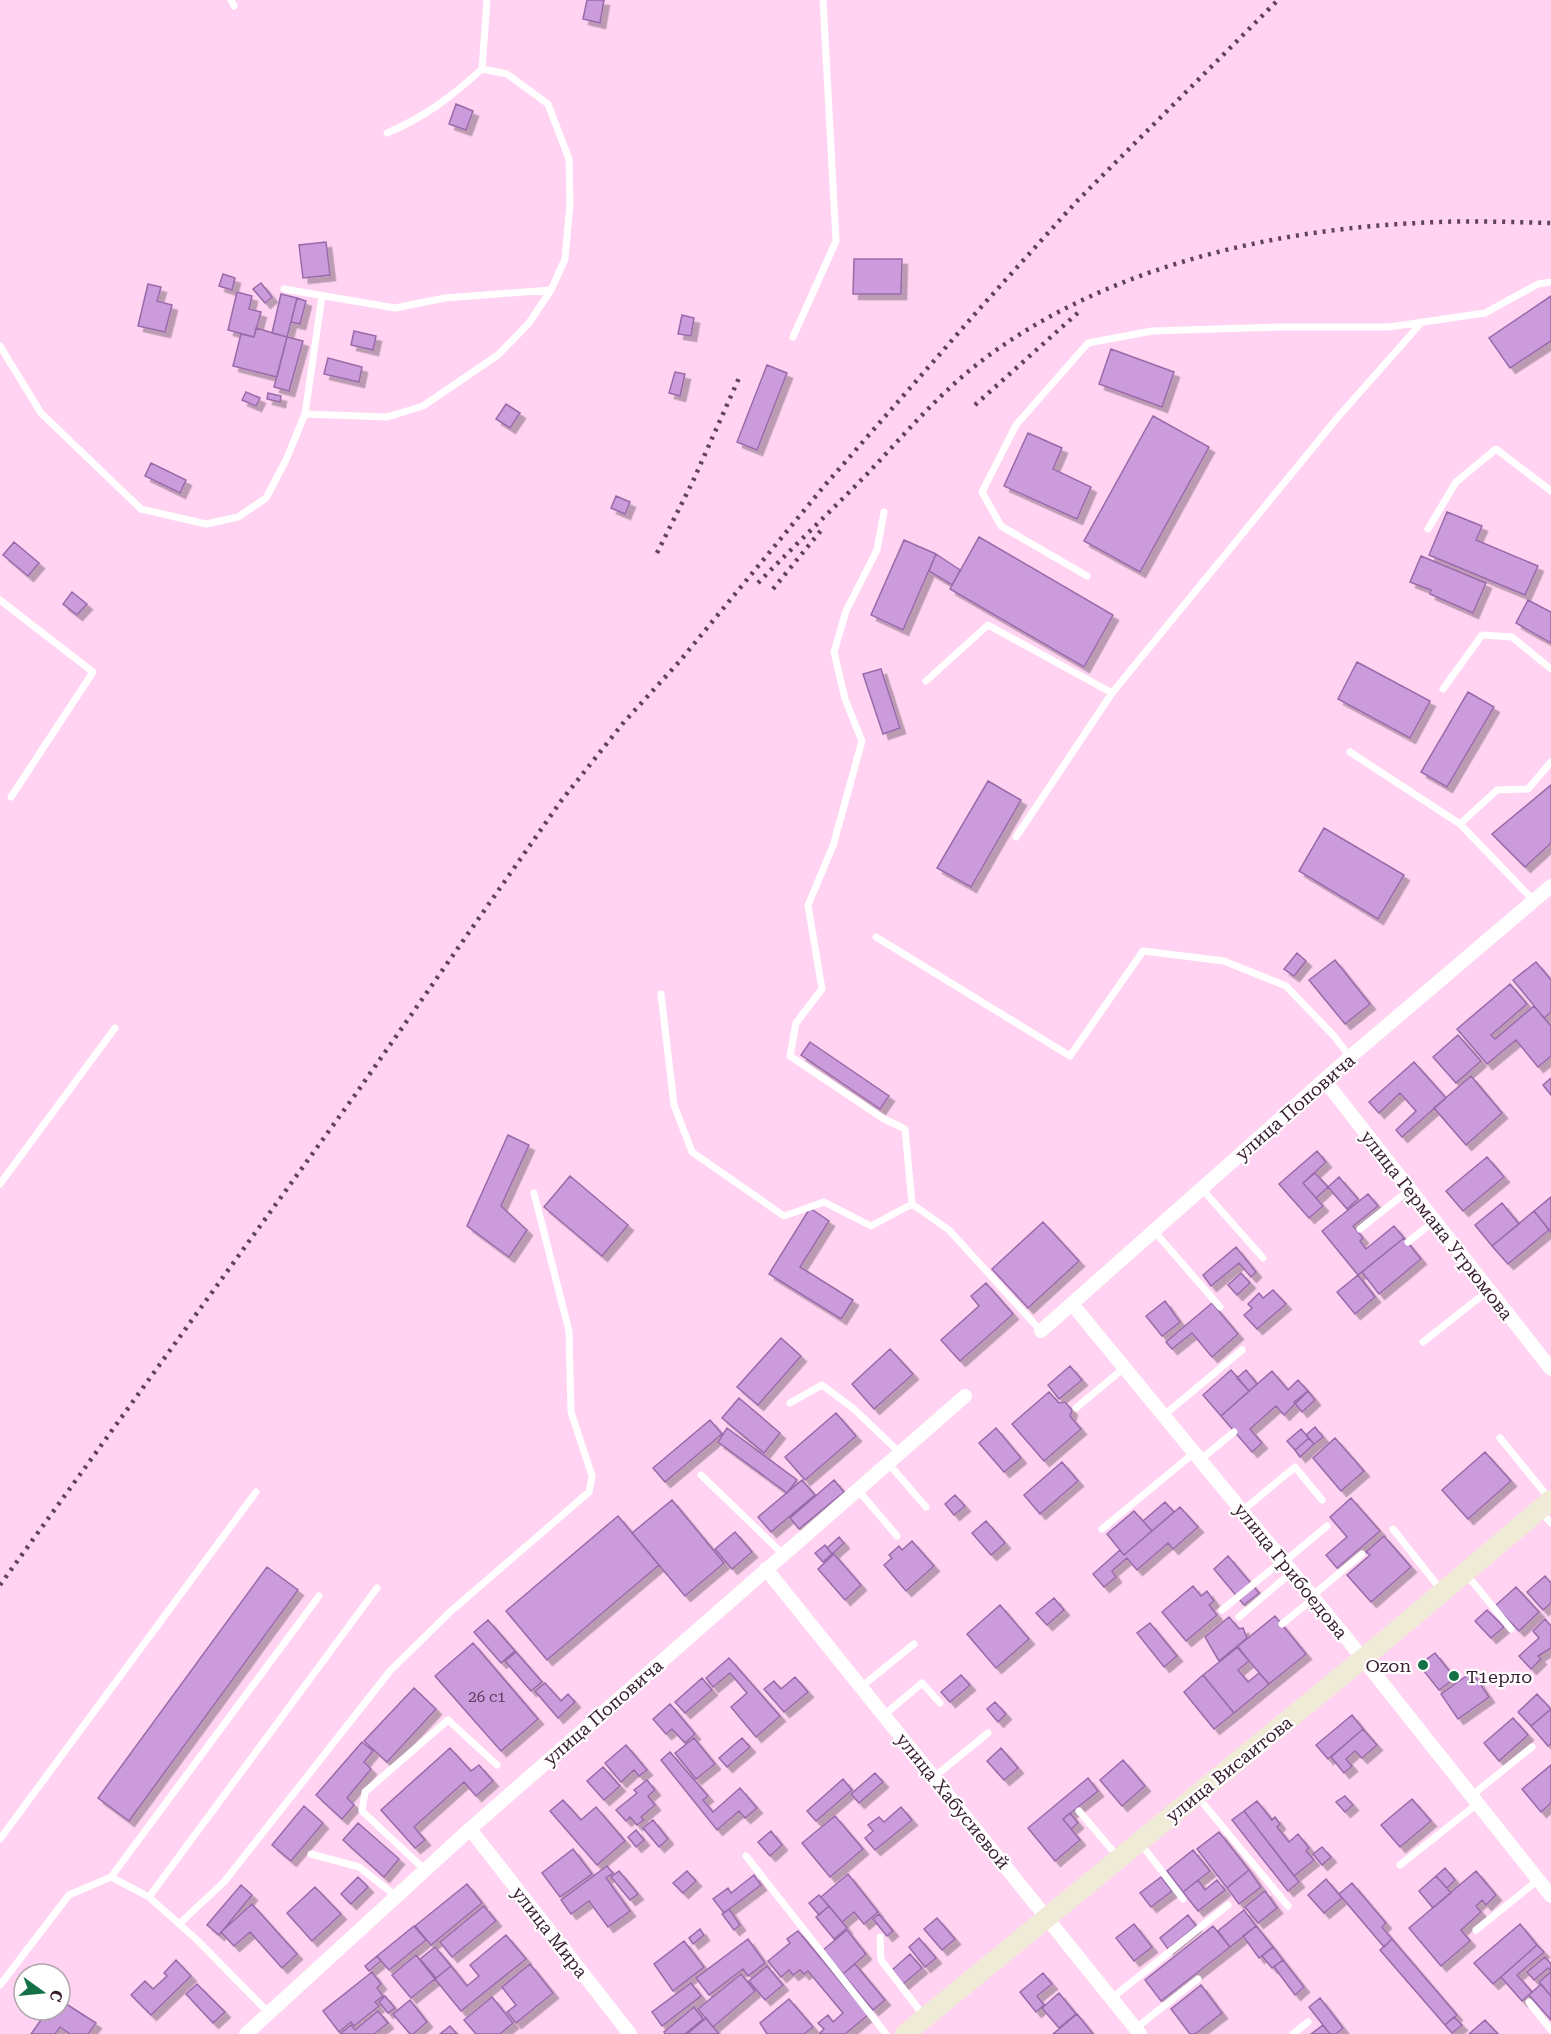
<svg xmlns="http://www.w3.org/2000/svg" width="1551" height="2034" font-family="'Roboto Serif',serif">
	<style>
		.building { fill: #cb9bdc; stroke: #996ba9; stroke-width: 1.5; filter: url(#shadow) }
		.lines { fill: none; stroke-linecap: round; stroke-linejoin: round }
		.lane { stroke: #fff; stroke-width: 7 }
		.street { stroke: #fff; stroke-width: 14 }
		.secondary { stroke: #f0ebd6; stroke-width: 20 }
		.rail { stroke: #614359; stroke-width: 4.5; stroke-dasharray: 3 6; stroke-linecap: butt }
		.poi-dot { fill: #147146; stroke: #fff; stroke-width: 2 }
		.labels { text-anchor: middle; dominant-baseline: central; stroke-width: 4.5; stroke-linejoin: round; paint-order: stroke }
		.number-label { font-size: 15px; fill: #5d3c5c }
		.street-label { font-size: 18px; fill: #381d31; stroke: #fff }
		.poi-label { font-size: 18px; fill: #381d31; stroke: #fff; text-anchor: end }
	</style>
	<defs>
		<filter id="shadow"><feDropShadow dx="5.5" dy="5.5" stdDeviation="0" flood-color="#0004"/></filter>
	</defs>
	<rect width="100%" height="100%" fill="#ffd3f1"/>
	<!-- building -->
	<path class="building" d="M587 0H604L600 23 583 19Z
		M456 104 473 111 466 130 449 124Z
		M326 242 330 275 303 278 299 245Z
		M854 259H902L901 294H853Z
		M223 274 235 278 232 290 219 286Z
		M261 283 272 297 265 303 253 289Z
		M148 284 161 287 157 301 172 305 165 332 138 326Z
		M237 292 252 296 249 309 261 312 254 337 228 330Z
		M281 294 297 298 287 337 272 333Z
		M1551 296V341L1510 368 1489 338Z
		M297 298 306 301 300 324 291 322Z
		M682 315 694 318 691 336 678 334Z
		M256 328 287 337 277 377 233 366 241 334 254 337Z
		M354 331 376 336 373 350 351 345Z
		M287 337 303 341 289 391 274 387Z
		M1111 349 1174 372 1162 407 1099 384Z
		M328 358 362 367 359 382 324 374Z
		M767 365 787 373 757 450 737 442Z
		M675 372 685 374 680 396 669 393Z
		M246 392 260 398 256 406 242 400Z
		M268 393 281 396 280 402 267 399Z
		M506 404 520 413 510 428 496 419Z
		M1153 416 1209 447 1140 572 1084 541Z
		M1028 433 1062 448 1053 469 1091 487 1077 519 1004 486Z
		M151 463 186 480 180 493 145 476Z
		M616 496 630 502 625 514 611 508Z
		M1447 512 1482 526 1476 540 1538 566 1525 595 1429 555Z
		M979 537 1113 615 1084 667 950 589Z
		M904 540 936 554 903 630 871 615Z
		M14 542 39 563 28 576 3 555Z
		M936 554 960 570 952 585 929 571Z
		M1421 556 1486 583 1473 613 1430 594 1431 590 1410 582Z
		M72 592 87 604 77 615 63 604Z
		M1528 600 1551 612V643L1516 623Z
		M1357 662 1430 701 1410 738 1338 699Z
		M881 669 900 728 883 734 863 674Z
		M1468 692 1494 707 1447 787 1421 772Z
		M988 781 1021 800 971 887 937 868Z
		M1551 785V843L1525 867 1492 834Z
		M1324 828 1404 875 1378 919 1299 871Z
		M1297 953 1306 961 1294 976 1284 969Z
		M1335 960 1370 1004 1345 1024 1309 980Z
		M1536 962 1551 980V1012L1544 1018 1513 980Z
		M1510 984 1527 1004 1491 1035 1495 1039 1534 1006 1551 1026V1056L1538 1067 1516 1040 1487 1064 1457 1029Z
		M1458 1035 1481 1061 1456 1083 1433 1057Z
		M810 1042 889 1096 880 1109 801 1055Z
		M1414 1062 1446 1098 1402 1137 1396 1130 1416 1111 1400 1093 1379 1113 1369 1102Z
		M1471 1076 1502 1113 1466 1145 1434 1108Z
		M1551 1078V1095L1543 1085Z
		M508 1135 529 1145 501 1206 527 1230 509 1257 467 1226Z
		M1317 1151 1326 1162 1303 1183 1323 1206 1309 1218 1279 1184Z
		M1487 1157 1504 1177 1463 1211 1446 1191Z
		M1315 1173 1328 1187 1316 1198 1303 1183Z
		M570 1176 628 1225 602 1256 544 1207Z
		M1339 1177 1358 1199 1347 1209 1328 1187Z
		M1368 1194 1378 1206 1353 1226 1363 1238 1360 1241 1366 1249 1394 1226 1404 1238 1358 1275 1322 1231Z
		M1551 1197V1232L1534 1211Z
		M1502 1203 1519 1224 1492 1246 1475 1225Z
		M810 1208 829 1221 800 1267 853 1300 841 1319 769 1274Z
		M1534 1211 1549 1230 1508 1264 1492 1246Z
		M1043 1222 1079 1261 1028 1308 992 1269Z
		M1404 1238 1421 1259 1379 1294 1362 1272Z
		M1236 1247 1256 1272 1251 1277 1239 1263 1211 1286 1203 1275Z
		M1241 1273 1250 1283 1237 1295 1228 1285Z
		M1358 1275 1375 1297 1355 1314 1337 1292Z
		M986 1283 1013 1314 960 1361 941 1340 979 1306 971 1296Z
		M1273 1290 1286 1304 1257 1329 1244 1315 1252 1308 1248 1304 1259 1293 1263 1298Z
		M1165 1301 1180 1322 1162 1336 1146 1316Z
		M1212 1303 1238 1334 1212 1357 1192 1333 1172 1349 1166 1342Z
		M781 1338 801 1356 758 1405 737 1387Z
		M890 1349 913 1374 874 1409 852 1384Z
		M1070 1366 1082 1380 1059 1399 1048 1385Z
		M1231 1370 1249 1391 1221 1416 1203 1395Z
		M1246 1370 1257 1384 1249 1391 1237 1378Z
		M1272 1371 1288 1390 1298 1380 1308 1391 1284 1415 1276 1406 1250 1429 1262 1443 1252 1452 1221 1416Z
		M1308 1391 1315 1400 1302 1412 1294 1402Z
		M1049 1392 1059 1403 1065 1402 1072 1410 1070 1416 1081 1429 1044 1461 1012 1424Z
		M739 1398 780 1433 764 1453 722 1418Z
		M836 1413 856 1436 805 1480 785 1457Z
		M710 1420 722 1434 665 1482 653 1468Z
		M1315 1427 1323 1437 1314 1444 1306 1435Z
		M727 1428 797 1480 787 1493 718 1442Z
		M996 1428 1021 1458 1004 1472 979 1443Z
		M1301 1429 1309 1438 1295 1450 1287 1441Z
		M1309 1438 1314 1444 1300 1457 1295 1450Z
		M1335 1438 1364 1471 1341 1491 1313 1458Z
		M1485 1452 1511 1481 1468 1519 1442 1490Z
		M1062 1462 1078 1481 1040 1514 1024 1495Z
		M802 1480 815 1495 771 1532 758 1517Z
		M834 1480 844 1492 799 1529 790 1518Z
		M955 1495 965 1506 954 1515 945 1504Z
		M1351 1498 1380 1531 1337 1568 1326 1555 1347 1537 1330 1517Z
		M672 1500 724 1563 685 1596 632 1533Z
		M1165 1502 1174 1512 1152 1531 1143 1521Z
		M1180 1507 1198 1527 1173 1549 1168 1543 1137 1570 1127 1558 1112 1571 1116 1577 1104 1587 1093 1574 1120 1550 1124 1555Z
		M1134 1511 1152 1531 1124 1555 1107 1534Z
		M618 1516 659 1565 547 1660 506 1611Z
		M986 1521 1005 1543 991 1555 972 1533Z
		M735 1532 752 1552 732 1569 715 1549Z
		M1384 1536 1411 1567 1371 1602 1347 1575 1370 1555 1366 1552Z
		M839 1537 844 1543 832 1554 827 1548Z
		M912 1541 934 1566 906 1591 884 1565 892 1558 889 1555 899 1546 902 1550Z
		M825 1545 832 1554 823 1562 815 1553Z
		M834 1554 861 1585 845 1600 818 1569Z
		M1228 1556 1259 1593 1244 1605 1214 1569Z
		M267 1567 298 1590 129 1821 98 1798Z
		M1545 1576 1551 1583V1603L1543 1610 1527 1592Z
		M1193 1586 1201 1596 1207 1591 1214 1601 1209 1605 1217 1615 1186 1641 1162 1612Z
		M1516 1587 1539 1612 1519 1631 1495 1606Z
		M1054 1598 1064 1610 1047 1625 1036 1613Z
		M1000 1605 1029 1639 996 1668 967 1634Z
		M1487 1610 1504 1627 1491 1638 1475 1621Z
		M1275 1616 1306 1654 1269 1684 1237 1647Z
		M1229 1617 1239 1629 1243 1628 1247 1638 1219 1661 1205 1637Z
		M1545 1619 1551 1626V1648L1538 1656 1541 1659 1531 1669 1519 1656 1539 1638 1533 1631Z
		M488 1620 515 1651 501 1663 474 1632Z
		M1150 1623 1177 1656 1164 1667 1137 1633Z
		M473 1643 538 1719 501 1751 435 1676Z
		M1238 1647 1249 1661 1238 1670 1248 1682 1259 1673 1269 1684 1234 1713 1203 1675Z
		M516 1652 542 1682 531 1691 505 1661Z
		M1435 1653 1455 1678 1439 1690 1419 1665Z
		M729 1658 780 1716 756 1737 731 1707 747 1693 730 1673 713 1687 706 1678Z
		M1472 1672 1489 1697 1458 1719 1441 1694Z
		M961 1675 970 1685 950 1702 941 1692Z
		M1203 1675 1234 1713 1214 1729 1184 1692Z
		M795 1677 808 1692 784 1712 764 1689 774 1681 781 1689Z
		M702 1678 712 1690 685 1713 675 1702Z
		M545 1683 561 1701 568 1694 575 1702 558 1718 535 1691Z
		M414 1688 436 1709 387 1762 364 1741Z
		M1537 1694 1551 1709 1531 1726 1518 1712Z
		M995 1702 1006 1714 998 1722 987 1709Z
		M670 1704 695 1734 685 1743 672 1729 666 1734 653 1719Z
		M1551 1709V1744L1548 1746 1531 1726Z
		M1352 1715 1363 1729 1328 1759 1316 1745Z
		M1513 1718 1528 1735 1499 1761 1484 1743Z
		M1363 1729 1377 1745 1362 1758 1355 1751 1346 1759 1352 1766 1344 1773 1331 1757Z
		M694 1738 715 1764 696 1779 675 1753Z
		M742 1738 750 1747 727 1767 719 1758Z
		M362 1742 373 1751 364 1762 371 1769 347 1798 354 1805 342 1819 316 1795Z
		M626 1745 647 1770 639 1776 634 1770 621 1782 605 1763Z
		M450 1748 471 1771 479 1765 493 1781 476 1796 464 1782 414 1827 425 1840 415 1848 381 1810Z
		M1001 1748 1018 1768 1004 1780 987 1761Z
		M670 1752 708 1796 703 1800 713 1812 740 1788 757 1808 745 1818 739 1811 717 1830 661 1760Z
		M1123 1760 1145 1786 1122 1806 1100 1780Z
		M1551 1765V1803L1541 1812 1522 1789Z
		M603 1767 620 1786 604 1800 587 1781Z
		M875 1773 883 1782 859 1803 851 1794Z
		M1088 1778 1098 1791 1063 1819 1080 1840 1055 1861 1028 1828Z
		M843 1779 852 1790 816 1821 807 1811Z
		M647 1780 655 1790 648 1796 655 1805 641 1817 644 1820 637 1825 630 1817 626 1821 616 1810 637 1793 634 1790Z
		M1345 1796 1353 1805 1345 1812 1336 1802Z
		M1412 1799 1431 1821 1400 1847 1381 1825Z
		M563 1800 581 1820 596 1807 625 1841 597 1865 550 1811Z
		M1257 1801 1272 1820 1275 1817 1280 1824 1277 1827 1289 1842 1298 1834 1309 1848 1306 1851 1314 1860 1294 1876 1244 1811Z
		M304 1806 323 1823 291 1861 272 1845Z
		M901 1807 912 1820 875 1850 865 1838 873 1831 868 1825 879 1817 884 1822Z
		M1244 1811 1299 1882 1288 1891 1232 1820Z
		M1070 1813 1078 1823 1071 1829 1063 1819Z
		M835 1816 863 1849 830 1877 802 1843Z
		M653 1820 668 1839 659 1847 643 1828Z
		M358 1823 399 1859 384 1877 343 1840Z
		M636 1830 644 1840 636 1847 628 1837Z
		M771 1831 782 1845 770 1856 758 1842Z
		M1219 1832 1249 1870 1227 1888 1197 1849Z
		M1322 1847 1331 1857 1322 1865 1313 1854Z
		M573 1849 592 1874 560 1897 542 1873Z
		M1193 1850 1210 1871 1183 1892 1167 1871Z
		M607 1866 613 1873 606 1878 630 1911 608 1927 589 1901 571 1914 561 1900Z
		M1445 1868 1455 1880 1447 1888 1436 1876Z
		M1249 1870 1261 1887 1239 1904 1227 1888Z
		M619 1871 638 1894 630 1900 611 1877Z
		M687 1871 696 1881 683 1893 673 1883Z
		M1476 1871 1496 1895 1486 1905 1482 1900 1476 1906 1481 1912 1461 1930 1470 1941 1441 1966 1409 1928Z
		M848 1874 878 1912 864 1924 854 1912 842 1922 821 1897Z
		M754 1875 761 1885 724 1913 713 1899 728 1888 731 1893Z
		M1436 1876 1451 1893 1433 1908 1419 1891Z
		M358 1877 368 1887 351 1904 341 1894Z
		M1161 1877 1172 1891 1151 1907 1140 1893Z
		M1326 1879 1342 1898 1324 1913 1308 1895Z
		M1198 1880 1205 1890 1217 1880 1225 1890 1198 1911 1183 1892Z
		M1352 1883 1386 1923 1382 1927 1392 1939 1384 1947 1339 1894Z
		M467 1884 482 1903 431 1945 415 1926Z
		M241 1885 252 1895 219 1935 207 1925Z
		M315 1887 341 1914 312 1941 287 1913Z
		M1265 1891 1277 1908 1258 1923 1245 1907Z
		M819 1895 829 1906 819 1915 809 1903Z
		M252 1904 297 1954 282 1968 250 1932 234 1946 221 1932Z
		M484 1906 496 1921 452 1957 440 1942Z
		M829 1906 847 1928 834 1939 816 1917Z
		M729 1909 740 1925 734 1930 722 1914Z
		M1244 1910 1256 1926 1230 1947 1218 1931Z
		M879 1914 893 1931 887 1936 873 1919Z
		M1188 1915 1196 1926 1168 1949 1160 1938Z
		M937 1918 955 1939 942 1950 924 1929Z
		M1134 1924 1152 1947 1134 1961 1116 1938Z
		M1520 1924 1537 1945 1493 1984 1474 1963Z
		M414 1926 426 1940 389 1970 377 1956Z
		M1213 1926 1230 1947 1161 2001 1145 1980Z
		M1256 1926 1273 1947 1259 1958 1243 1936Z
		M700 1929 704 1935 693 1944 689 1938Z
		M847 1930 866 1954 843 1974 823 1950Z
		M798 1931 868 2015 845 2034H819L824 2029 818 2023 828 2015 833 2022 843 2013 808 1971 804 1974 800 1970 793 1975 789 1970 781 1977 768 1961 790 1943 787 1939Z
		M506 1935 526 1959 461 2011 435 1979 451 1966 467 1986 479 1976 470 1965Z
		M919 1938 936 1958 925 1967 909 1947Z
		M748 1939 765 1963 748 1976 743 1969 709 1995 696 1978Z
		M1392 1939 1457 2015 1445 2025 1380 1950Z
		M684 1941 704 1967 673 1991 654 1964Z
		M1537 1945 1544 1952 1517 1975 1532 1992 1522 2001 1501 1977Z
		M435 1947 451 1966 436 1978 420 1959Z
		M1273 1947 1283 1960 1272 1968 1262 1956Z
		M910 1954 922 1968 903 1984 892 1970Z
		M416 1955 435 1979 411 1998 392 1975Z
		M377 1956 381 1961 369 1971 365 1966Z
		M1545 1957 1551 1964V1971L1548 1968 1534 1980 1527 1972Z
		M176 1960 191 1976 151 2015 131 1995 145 1981 153 1989 167 1976 164 1973Z
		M1283 1960 1304 1987 1295 1995 1274 1967Z
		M530 1964 553 1993 516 2023 507 2012 516 2005 502 1987Z
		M855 1964 885 2000 873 2010 843 1974Z
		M767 1966 783 1985 765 2000 749 1981Z
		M372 1972 381 1984 377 1988 383 1996 375 2002 379 2006 354 2026 351 2022 339 2032 323 2011Z
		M1551 1972V1996L1539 1982Z
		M1043 1973 1052 1984 1037 1996 1044 2005 1036 2012 1020 1992Z
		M741 1974 755 1991 713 2027 698 2009Z
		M691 1983 701 1996 662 2026 652 2012Z
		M197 1984 225 2012 213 2023 186 1994Z
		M1541 1984 1551 1996V2020L1529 1995Z
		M1201 1985 1222 2013 1195 2034H1190L1171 2009Z
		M1059 1993 1076 2014 1059 2028 1042 2008Z
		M385 1996 395 2008 388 2013 379 2002Z
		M492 1997 513 2023 500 2034H476L464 2020Z
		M1320 1998 1343 2028 1336 2034H1330L1309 2007Z
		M789 1999 813 2027 804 2034H767L760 2023Z
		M60 2000 96 2023 88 2034H70L60 2027 55 2034H31L48 2010H60Z
		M410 2000 427 2022 413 2034H410L393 2014Z
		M694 2007 703 2019 685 2034H665L664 2032Z
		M378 2011 388 2023 374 2034H340L351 2025 355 2030Z
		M1077 2014 1093 2034H1053Z
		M1454 2017 1462 2025 1452 2033 1445 2025Z
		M706 2018 719 2034H687Z
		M1485 2020 1498 2034H1469Z
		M1323 2025 1330 2034H1311Z
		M450 2026 457 2034H440Z"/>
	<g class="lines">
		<!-- lane -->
		<path class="lane" d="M231 0 234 6
			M387 133C425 117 451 97 482 69
			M284 289 395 308 445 298 551 290
			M793 337 836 241 823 0
			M0 346 41 413 141 509 206 524 238 517 266 498 286 460 305 414 322 296
			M305 414 387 417 423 406 498 355 529 323 551 290 565 259 570 204 569 159 548 104 507 74 482 69 487 0
			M884 512 877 550 846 611 834 652 845 699 862 741 833 846 808 905 822 989 796 1023 790 1056 884 1119 905 1129 912 1204
			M1428 529 1456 482 1496 449 1551 491
			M1087 576 1001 526 982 492 1016 425 1088 343 1152 331 1282 327H1389L1485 313 1538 284 1551 282
			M0 600 93 672 11 797
			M926 681 988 625 1112 693 1338 417 1422 322
			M1443 689 1482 635 1512 637 1551 669
			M1350 752 1460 824 1534 901
			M1460 824 1497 790 1528 789 1551 762
			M1016 837 1112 693
			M876 937 1070 1056 1143 951 1224 961 1286 986 1334 1036 1350 1057
			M661 994 674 1105 692 1152 784 1216 824 1202 871 1226 912 1204 949 1230 1041 1331
			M0 1184 115 1028
			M1202 1189 1263 1258
			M1360 1229 1409 1190
			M1154 1231 1220 1307
			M1408 1242 1434 1221
			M1423 1342 1489 1290
			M790 1403 822 1385 854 1409 900 1453
			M1076 1408 1124 1368
			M1163 1416 1242 1350
			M1500 1438 1549 1498
			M1200 1460 1234 1432
			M888 1463 926 1507
			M701 1475 783 1554
			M858 1490 897 1536
			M1242 1511 1295 1467 1322 1500
			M1541 1512 1551 1523
			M1102 1529 1194 1453
			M1393 1529 1442 1591
			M1284 1562 1327 1526
			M1467 1575 1511 1629
			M1312 1596 1362 1554
			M1222 1610 1283 1560
			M1239 1617 1292 1572
			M1282 1624 1314 1598
			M861 1687 914 1644
			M884 1715 922 1683 940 1703
			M934 1777 988 1733
			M1471 1796 1532 1747
			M1198 1797 1288 1906
			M1079 1811 1118 1857
			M0 1839 256 1492
			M1141 1844 1183 1899
			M311 1854 359 1867 396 1896
			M746 1856 886 2034
			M1400 1865 1477 1804
			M425 1870 362 1811 365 1792 448 1720 497 1765
			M111 1877 319 1596
			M149 1897 377 1588
			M179 1924 224 1882 390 1671 450 1612 589 1492 592 1476 571 1412 569 1331 534 1193
			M1476 1930 1538 1880
			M880 1937 881 1960 924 2016
			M0 1985 69 1895 111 1877 149 1897 196 1939 269 2013
			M1112 1998 1228 1905
			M1529 2002 1551 2030
			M1136 2028 1198 1979
			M1293 2034 1308 2022"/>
		<!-- street -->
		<path class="street" d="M1325 1081 1551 1369
			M1072 1304 1348 1640 1551 1896
			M1041 1331 1350 1057 1551 886
			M766 1569 1140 2034
			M470 1829 630 2034
			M246 2034 470 1829 965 1396"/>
		<!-- secondary -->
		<path class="secondary" d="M905 2034 1389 1637 1551 1500"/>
		<!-- rail -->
		<path class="rail" d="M975 405 1081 310
			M657 553 693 481 739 378
			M758 583C794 546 832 510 868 473 903 436 935 398 975 366 1096 270 1266 230 1418 223 1462 220 1507 222 1551 223
			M773 589 823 528
			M0 1585 355 1095 561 801 624 722 679 662 825 485 982 306 1077 201 1278 0"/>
	</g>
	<!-- markers -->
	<g class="poi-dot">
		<circle cx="1423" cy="1665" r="6"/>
		<circle cx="1454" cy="1676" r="6"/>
	</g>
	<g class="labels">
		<!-- number labels -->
		<g class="number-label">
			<text x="487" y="1697">26 с1</text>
		</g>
		<!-- street labels -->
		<g class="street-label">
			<text transform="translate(1295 1107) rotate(-41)">улица Поповича</text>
			<text transform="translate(1437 1225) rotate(52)">улица Германа Угрюмова</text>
			<text transform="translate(1291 1571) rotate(51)">улица Грибоедова</text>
			<text transform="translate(603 1712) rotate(-41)">улица Поповича</text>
			<text transform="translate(1229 1769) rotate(-39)">улица Висаитова</text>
			<text transform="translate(953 1801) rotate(51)">улица Хабусиевой</text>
			<text transform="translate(550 1932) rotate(52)">улица Мира</text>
		</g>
		<!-- poi labels -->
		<g class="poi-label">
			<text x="1411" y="1665">Ozon</text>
			<text x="1466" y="1676" text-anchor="start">Т1ерло</text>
		</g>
	</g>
	<!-- north arrow -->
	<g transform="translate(42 1992) rotate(105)"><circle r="28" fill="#ffffff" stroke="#afa5ad" stroke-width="1.5"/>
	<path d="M0-4.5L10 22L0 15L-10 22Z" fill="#147146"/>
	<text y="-9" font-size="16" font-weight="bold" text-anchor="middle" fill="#381d31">С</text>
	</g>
</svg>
